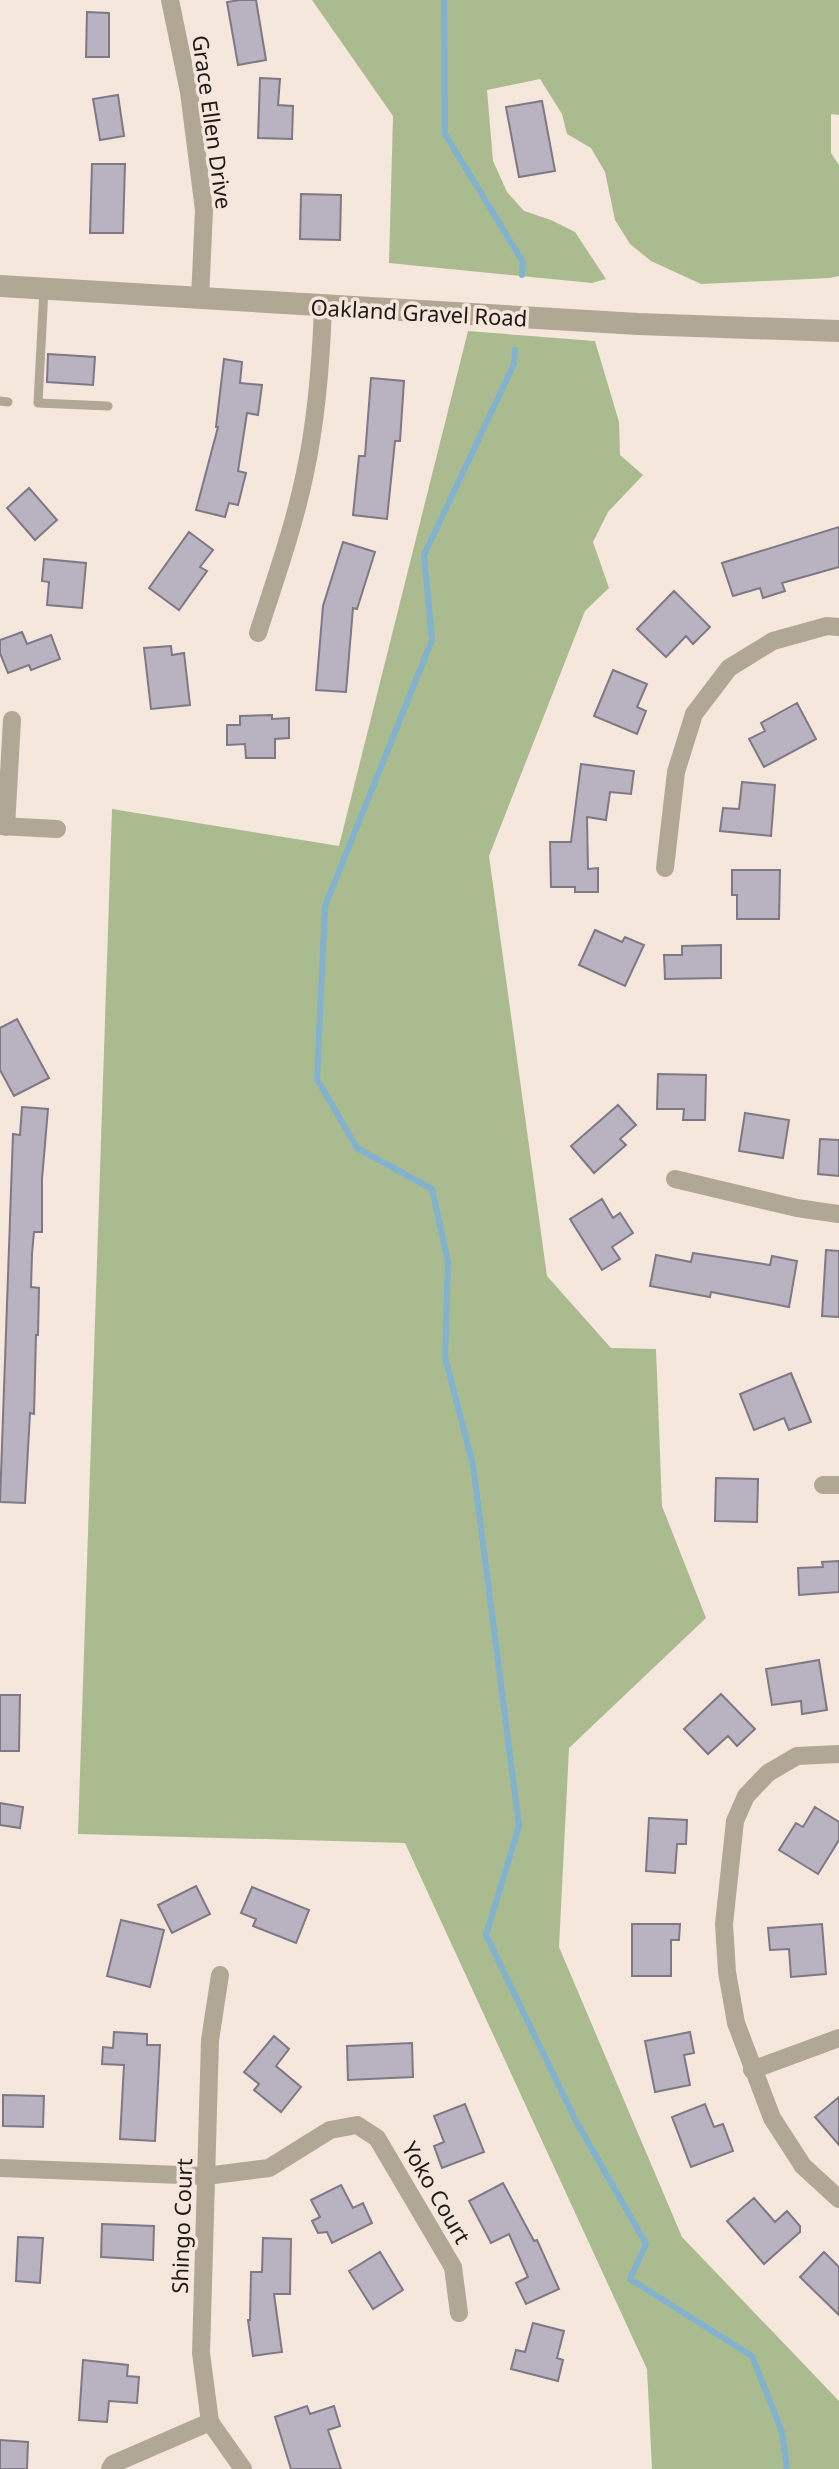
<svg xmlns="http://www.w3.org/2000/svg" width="839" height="2469" font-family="'Noto Sans',sans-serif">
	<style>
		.forest { fill: #aabc8f }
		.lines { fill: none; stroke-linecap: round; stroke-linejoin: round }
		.stream { stroke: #82b2ce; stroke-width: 6 }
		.building { fill: #b9b2c0; stroke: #7f7885; stroke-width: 2 }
		.service { stroke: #b0a794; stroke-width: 9 }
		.minor { stroke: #b0a794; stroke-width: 18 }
		.tertiary { stroke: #b0a794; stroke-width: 22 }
		.labels { text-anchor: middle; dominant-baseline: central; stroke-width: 7; stroke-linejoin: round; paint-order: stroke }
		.street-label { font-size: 22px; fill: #1f1a17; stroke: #f6e7dd }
	</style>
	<rect width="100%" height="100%" fill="#f6e7dd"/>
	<!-- forest -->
	<path class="forest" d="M312 0H839V115L831 114V153L839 165V276L830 278 701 284 651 261 630 244 615 220 605 172 591 148 567 134 562 114 540 79 487 90 493 161 507 192 524 211 551 220 575 232 606 279 592 283 389 263 393 116Z
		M468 331 595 341 619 422 620 455 643 475 608 512 593 542 609 588 585 611 489 856 547 1276 611 1348 656 1349 662 1506 706 1618 569 1748 559 1947 682 2237 839 2401V2469H652L647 2369 405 1843 78 1834 112 809 339 846Z"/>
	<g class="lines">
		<!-- stream -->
		<path class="stream" d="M444 0 445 134 523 262 522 275
			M515 350 514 364 424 555 432 640 325 906 317 1079 357 1148 432 1189 448 1262 445 1357 473 1465 519 1826 486 1935 576 2121 646 2244 630 2279 752 2356 782 2432 787 2469"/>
	</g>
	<!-- building -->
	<path class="building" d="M240 0H256L266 60 238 65 227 2Z
		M87 12 109 13V57H86Z
		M260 78 280 79 278 105 293 106 292 139 258 138Z
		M118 95 124 136 100 140 93 99Z
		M542 101 555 171 519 177 506 107Z
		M92 164H125L123 233H90Z
		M301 194 341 195 340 240 300 239Z
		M48 354 95 357 93 385 47 382Z
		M224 359 242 362 240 383 262 385 258 415 247 413 238 471 246 473 238 505 229 503 225 517 196 510 218 427H216Z
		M371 378 404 381 400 441H395L387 519 353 515 359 456H365Z
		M29 488 57 520 35 540 7 508Z
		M839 527V567L782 583 785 591 763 598 760 588 733 596 722 563Z
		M189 532 213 550 200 567 207 571 179 610 149 588Z
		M343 542 375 552 357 609 353 608 346 692 316 690 323 606Z
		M44 559 86 563 82 608 47 605 49 582 42 581Z
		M674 591 710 627 693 644 686 636 666 657 637 629Z
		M22 632 27 644 51 635 60 659 31 670 29 665 8 673 0 653V640Z
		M171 646 172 655 184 653 190 705 151 709 144 648Z
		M613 670 647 684 637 707 646 711 637 734 594 716Z
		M797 703 816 739 764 767 749 739 765 731 761 723Z
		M272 715V719L289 718V738L275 739V758H246L245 744 227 745V725H240V716Z
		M581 764 634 771 631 794 610 792 606 820 587 817 588 869 598 868V892H575V887H551L550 842H571Z
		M742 782 775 785 771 836 720 831 723 808 739 809Z
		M732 870H780L779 919H737V895H732Z
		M595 930 622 942 625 937 644 945 625 986 579 965Z
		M721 945V978L665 979 664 955H682V946Z
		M17 1019 49 1078 14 1096 0 1070V1028Z
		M658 1074 706 1075 705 1120H683L684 1109H657Z
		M618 1105 636 1125 620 1139 626 1145 594 1173 571 1146Z
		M22 1107 48 1109 42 1179V1232H34L32 1254 31 1287 39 1288 38 1335H36L34 1414 30 1413 25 1503 0 1502 13 1134 20 1135Z
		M745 1113 789 1120 783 1158 739 1151Z
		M820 1139 839 1140V1176L818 1174Z
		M602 1199 613 1218 620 1213 633 1233 612 1247 620 1259 602 1270 570 1219Z
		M826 1250 839 1251V1317L822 1316Z
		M693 1253 770 1265 772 1256 797 1261 789 1307 711 1292 710 1297 650 1286 656 1255 691 1262Z
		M791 1373 811 1422 789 1430 784 1418 754 1430 740 1394Z
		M716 1478 758 1479 757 1522 715 1521Z
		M839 1561V1592L799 1595 798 1568 823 1567 822 1562Z
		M819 1660 827 1710 802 1714 801 1701 772 1705 766 1669Z
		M721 1694 755 1729 737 1746 728 1736 708 1754 684 1729Z
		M0 1695H20L19 1751H0Z
		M0 1803 23 1807 20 1828 0 1825Z
		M815 1807 839 1822V1840L818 1874 779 1850 796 1823 803 1827Z
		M649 1818 687 1820 686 1844H677L675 1873 646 1871Z
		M196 1886 210 1914 172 1933 158 1905Z
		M252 1887 309 1910 296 1943 253 1926 256 1919 241 1913Z
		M121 1920 164 1930 150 1987 107 1976Z
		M632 1924H680L679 1940H671V1976H632Z
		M822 1924 826 1974 791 1977 789 1949 770 1950 768 1928Z
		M114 2032 147 2034V2045H160L155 2141 120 2139 124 2065 102 2064 103 2047 113 2048Z
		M690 2032 694 2053 684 2055 690 2085 655 2092 645 2041Z
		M274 2036 289 2049 276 2066 301 2087 281 2112 254 2090 259 2084 244 2072Z
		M412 2043 413 2077 348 2080 347 2046Z
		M3 2095 44 2096 43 2127 3 2126Z
		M839 2097V2145L815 2117Z
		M465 2104 484 2152 442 2168 434 2146 444 2142 434 2116Z
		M705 2104 714 2127 723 2124 733 2151 691 2167 672 2117Z
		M503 2183 534 2241 537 2240 559 2289 526 2304 516 2283 528 2277 509 2234 491 2243 469 2201Z
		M341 2185 353 2208 363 2203 372 2223 332 2243 327 2232 318 2233 312 2221 320 2217 311 2200Z
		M754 2198 775 2222 787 2211 800 2226V2232L764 2264 727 2221Z
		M102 2224 154 2226 153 2260 101 2257Z
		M18 2237 43 2238 40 2283 16 2281Z
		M263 2238 291 2239 290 2294H274L282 2352 253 2356 248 2320H250L251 2272H262Z
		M380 2252 403 2290 373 2309 349 2271Z
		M824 2252 839 2267V2315L800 2277Z
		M533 2323 564 2331 557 2358 563 2360 558 2381 511 2369 516 2350 525 2352Z
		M83 2360 128 2365 127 2376 139 2377 137 2403 109 2401 107 2422 79 2420Z
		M307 2406 310 2414 334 2406 340 2426 328 2430 341 2469H291L275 2417Z
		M0 2440 28 2442 27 2469H0Z"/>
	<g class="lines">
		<!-- service -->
		<path class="service" d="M44 289 38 403 108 406
			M0 401 8 402"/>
		<!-- minor -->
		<path class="minor" d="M170 0 189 92 204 210 200 299
			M258 633C275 580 294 527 305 473 317 418 321 362 323 307
			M0 826 57 829
			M6 827 12 720
			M665 868 676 772 694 714 729 668 773 641 827 626 839 627
			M675 1179 797 1208 839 1214
			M823 1485H839
			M839 1754 797 1756 768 1773 746 1796 735 1821 724 1924 727 1972 736 2023 772 2118 803 2166 839 2199
			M220 1975 210 2040 201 2353 210 2422 243 2469
			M752 2070 839 2038
			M0 2168 206 2176 269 2168 330 2130 357 2125 377 2138 453 2267 459 2313
			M110 2469 113 2464 210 2422"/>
		<!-- tertiary -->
		<path class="tertiary" d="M0 286 638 324 839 331"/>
	</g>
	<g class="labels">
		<!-- street labels -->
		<g class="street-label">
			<text transform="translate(213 122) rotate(82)">Grace Ellen Drive</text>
			<text transform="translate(419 312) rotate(3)">Oakland Gravel Road</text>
			<text transform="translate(437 2192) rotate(60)">Yoko Court</text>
			<text transform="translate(181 2226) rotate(-88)">Shingo Court</text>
		</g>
	</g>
</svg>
